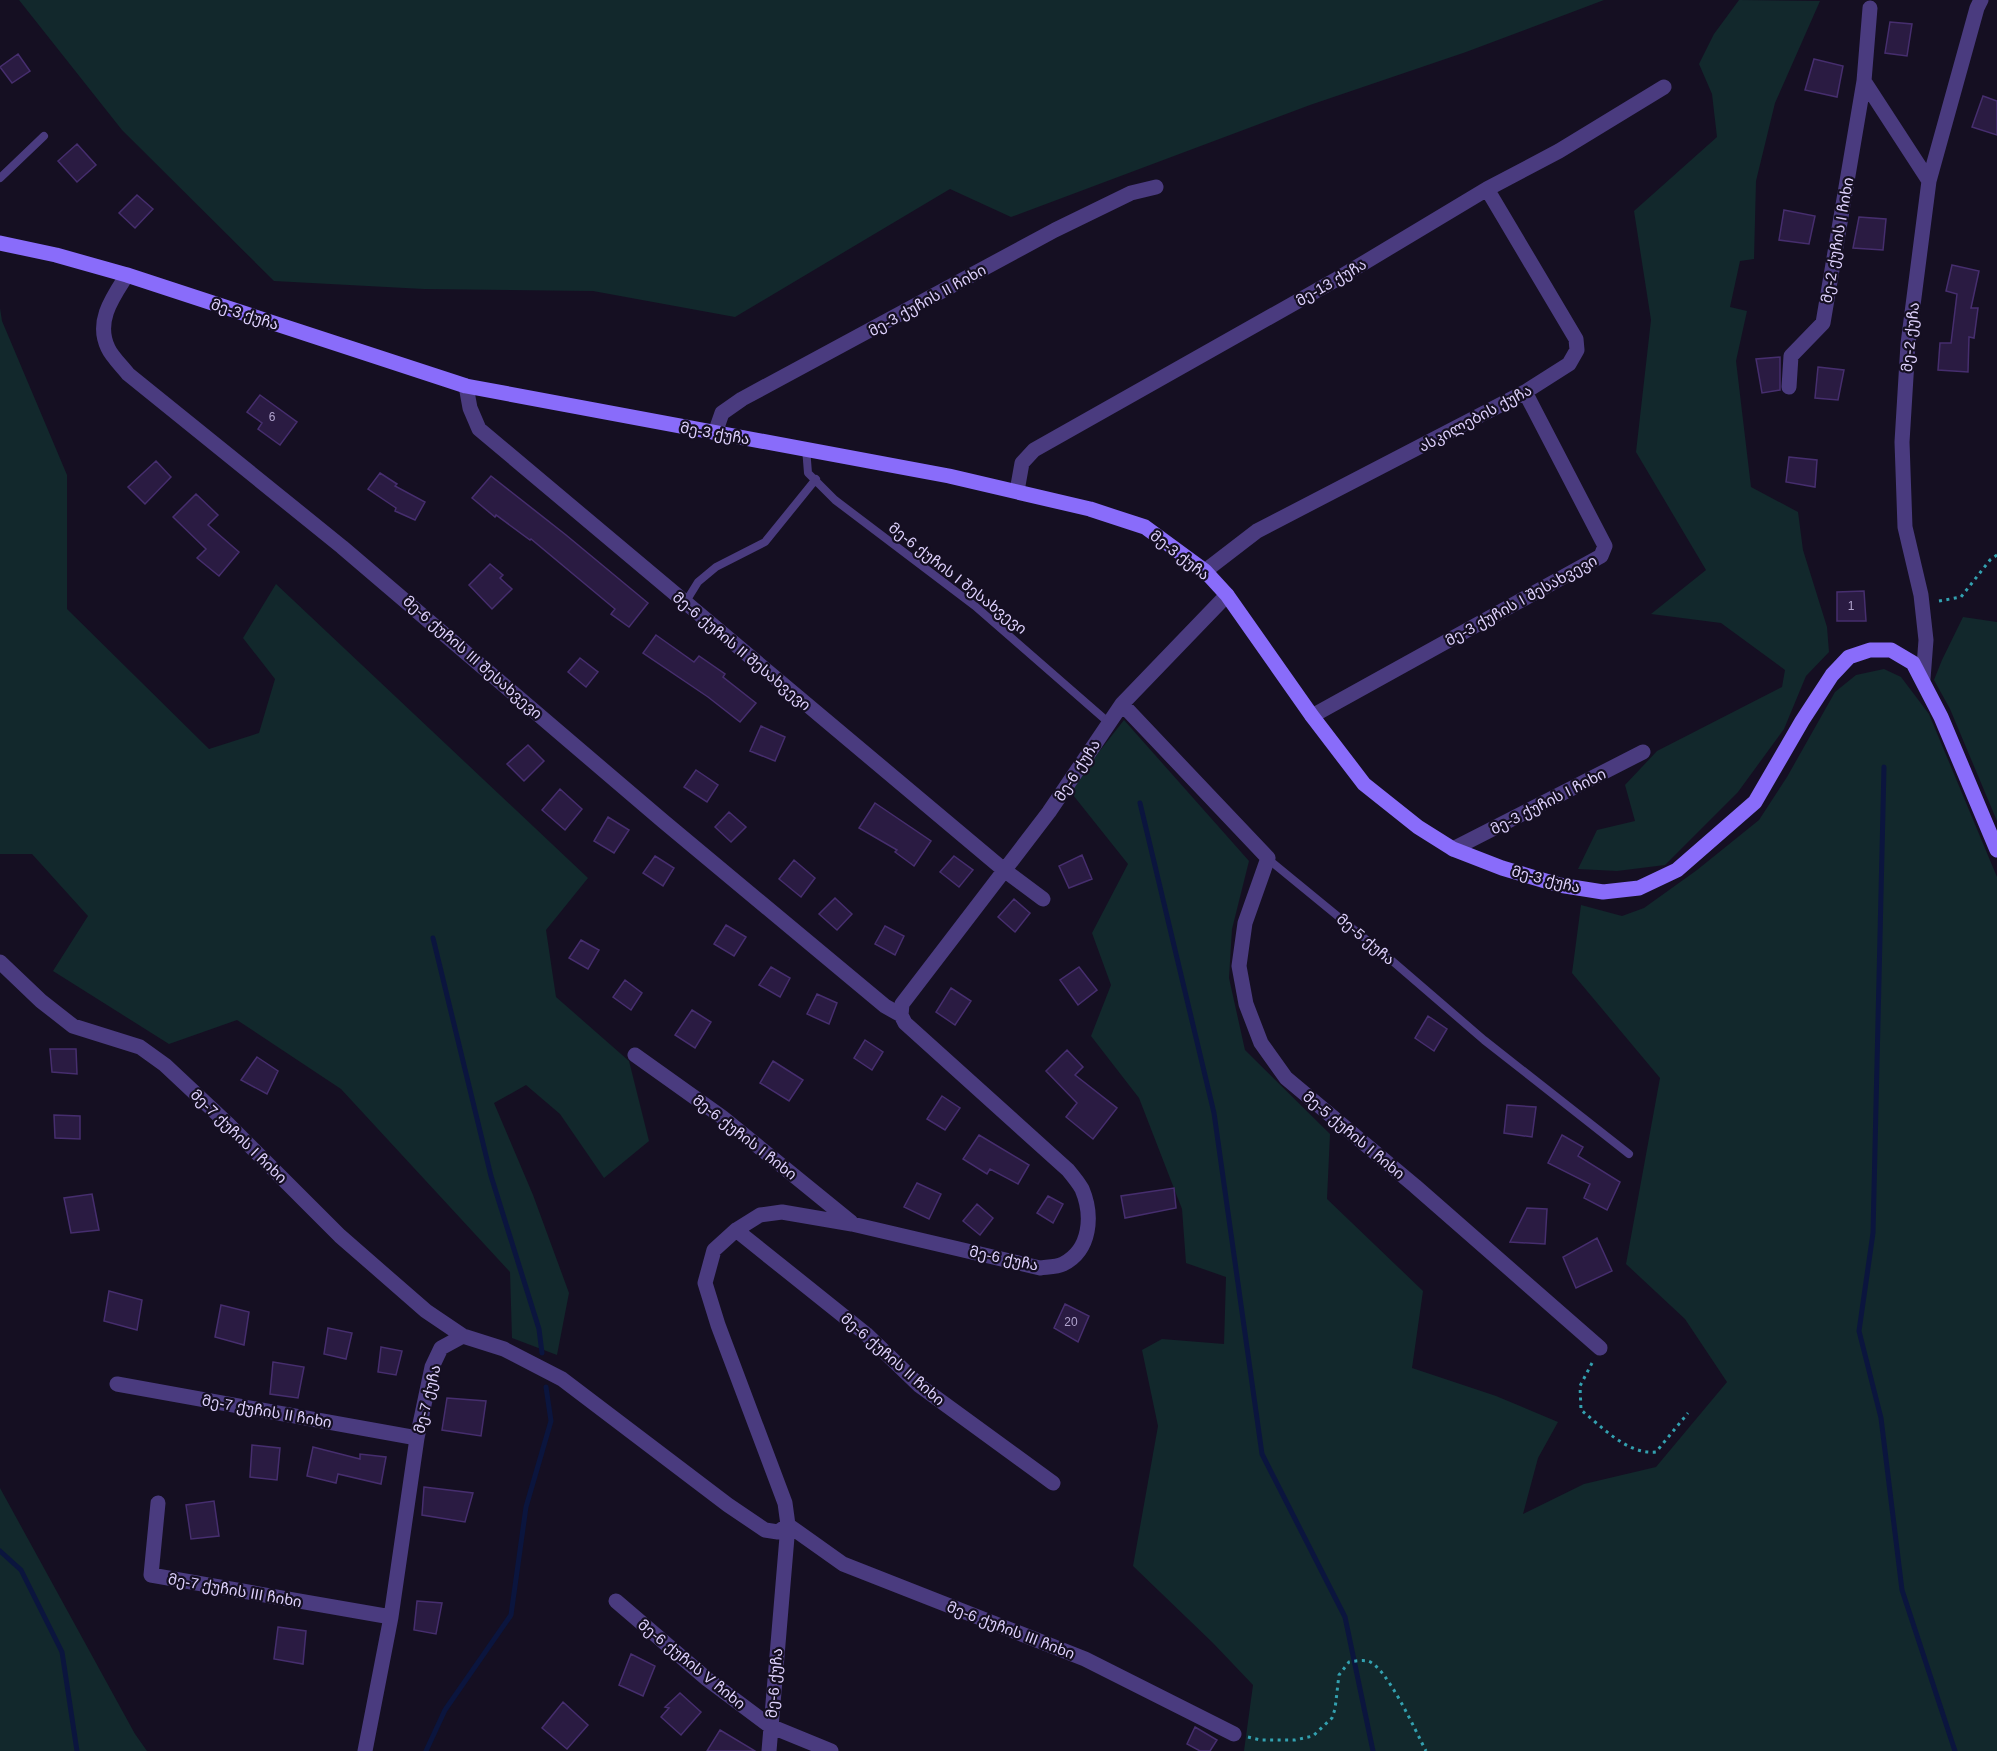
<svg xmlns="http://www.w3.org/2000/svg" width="1997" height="1751" font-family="Arial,'Noto Sans Georgian',sans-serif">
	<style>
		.green { fill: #12282c }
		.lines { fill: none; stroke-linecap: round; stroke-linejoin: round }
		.stream { stroke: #0b153e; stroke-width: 5 }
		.building { fill: #2a1b42; stroke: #462e6e; stroke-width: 1.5 }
		.path { stroke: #33a1b0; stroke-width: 3; stroke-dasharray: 3 4.5; stroke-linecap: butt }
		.lane { stroke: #4a3b7f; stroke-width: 8 }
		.street { stroke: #4a3b7f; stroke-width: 15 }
		.secondary { stroke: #896cfa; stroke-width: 15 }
		.labels { text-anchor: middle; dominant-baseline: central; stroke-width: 4.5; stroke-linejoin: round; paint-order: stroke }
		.number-label { font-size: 12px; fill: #b1a4ce }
		.street-label { font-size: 15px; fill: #ded1fd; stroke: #150f22 }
	</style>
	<rect width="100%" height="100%" fill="#150f22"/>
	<!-- green -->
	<path class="green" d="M19 0H1604L1466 52 1310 105 1011 217 950 189 735 317 593 291 424 289 274 281 122 130Z
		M1739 0 1820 1 1775 103 1756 181 1754 259 1740 261 1730 307 1747 311 1736 361 1751 487 1798 512 1803 550 1827 627 1829 652 1806 676 1784 729 1738 792 1665 865 1617 871 1578 869 1597 830 1635 821 1625 785 1657 751 1782 687 1785 670 1721 623 1651 614 1706 570 1636 452 1651 320 1634 211 1717 137 1712 94 1699 64 1714 34Z
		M0 308 2 321 67 475V609L209 749 259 733 275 679 243 638 276 584 588 878 546 930 556 997 629 1061 649 1141 604 1178 560 1114 526 1085 494 1103 533 1195 569 1293 557 1355 512 1338 510 1272 341 1089 237 1020 169 1044 53 971 88 916 32 854H0Z
		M1963 617 1997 622V821L1950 709 1934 680 1942 660Z
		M1884 669 1901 677 1929 714 1997 877V1751H1244L1253 1685 1213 1643 1133 1566 1158 1426 1142 1350 1162 1339 1224 1344 1226 1277 1186 1263 1182 1209 1139 1098 1091 1036 1111 985 1092 933 1128 864 1069 790 1124 720 1249 861 1232 929 1229 978 1245 1050 1330 1134 1327 1199 1423 1291 1412 1368 1496 1396 1558 1422 1538 1458 1523 1514 1584 1484 1656 1467 1727 1382 1685 1319 1626 1264 1660 1078 1572 973 1581 905 1622 916 1644 908 1697 870 1759 820 1787 777 1835 692 1856 675Z
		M0 1488 135 1734 147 1751H0Z"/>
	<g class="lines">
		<!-- stream -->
		<path class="stream" d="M1884 767 1873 1233 1859 1331 1881 1418 1902 1590 1955 1751
			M1140 803 1214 1113 1262 1454 1345 1617 1373 1751
			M433 938 491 1176 539 1329 542 1353
			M0 1551 21 1570 62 1652 77 1751
			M426 1751 445 1710 511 1615 526 1507 551 1421 546 1387"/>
	</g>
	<!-- building -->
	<path class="building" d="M1890 22 1912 24 1907 56 1885 53Z
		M18 54 30 71 12 83 0 67Z
		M1814 59 1843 66 1837 97 1805 90Z
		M1983 96 1997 101V135L1972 127Z
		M77 144 96 165 77 182 58 161Z
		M137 195 153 209 135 228 119 213Z
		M1784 210 1815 216 1809 244 1779 240Z
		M1859 217 1886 219 1883 250 1853 248Z
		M1952 265 1979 271 1971 308H1978L1974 338 1969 337 1968 372 1938 370 1940 343H1951L1957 294 1946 291Z
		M1780 357V390L1762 393 1756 359Z
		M1818 367 1844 370 1838 400 1815 398Z
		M260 395 297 422 280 445 258 429 262 423 247 412Z
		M1789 457 1817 460 1815 487 1786 482Z
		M156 461 171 477 145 504 128 487Z
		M380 473 397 484 395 486 425 502 415 520 395 511 396 508 368 489Z
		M491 476 566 535 648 603 629 627 611 614 615 609 531 539 530 540 496 515 495 517 472 498Z
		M196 494 218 515 208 525 239 552 219 576 197 558 206 549 173 517Z
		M490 564 503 575 500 578 512 589 492 609 469 585Z
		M1864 591 1866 621H1837V592Z
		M656 635 694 662 699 656 725 674 723 677 756 703 740 722 708 697 643 653Z
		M580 658 598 672 586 687 568 672Z
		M761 726 785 737 775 761 750 751Z
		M528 745 544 761 524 781 507 764Z
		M696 770 718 785 707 802 684 787Z
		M560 789 582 809 565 830 542 810Z
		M875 803 931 841 914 866 895 852 897 850 859 828Z
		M729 812 746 827 731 842 715 827Z
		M608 817 629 830 614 853 594 841Z
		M1082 855 1092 879 1069 888 1059 866Z
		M655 856 674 868 663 886 643 873Z
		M954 856 973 870 959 887 940 872Z
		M794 860 815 878 801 897 779 879Z
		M835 898 852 914 837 930 819 914Z
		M1014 899 1030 913 1015 932 998 917Z
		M726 925 746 937 734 956 714 944Z
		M885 926 904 936 895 955 875 944Z
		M581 940 599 950 588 969 569 958Z
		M771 967 790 978 780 997 759 985Z
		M1079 967 1097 990 1078 1005 1060 980Z
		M625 980 642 993 631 1010 613 997Z
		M951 988 971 1001 955 1025 936 1012Z
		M817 994 837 1003 829 1024 807 1014Z
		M692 1010 711 1022 695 1048 675 1035Z
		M1428 1016 1447 1029 1434 1051 1415 1038Z
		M865 1040 883 1052 872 1070 854 1058Z
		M50 1049H76L77 1074 52 1072Z
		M1067 1050 1083 1067 1075 1075 1117 1108 1093 1139 1066 1117 1077 1103 1046 1071Z
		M257 1057 278 1071 267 1094 241 1080Z
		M773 1061 803 1080 789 1101 760 1083Z
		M942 1096 960 1108 945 1130 927 1119Z
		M1507 1105 1536 1107 1532 1137 1504 1133Z
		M54 1115 80 1116V1139L55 1138Z
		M979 1135 1029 1165 1018 1184 990 1169 987 1174 963 1159Z
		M1562 1135 1583 1147 1578 1156 1620 1182 1607 1210 1584 1198 1590 1184 1548 1163Z
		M917 1183 941 1194 929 1219 904 1207Z
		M1174 1188 1176 1208 1125 1218 1121 1196Z
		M92 1194 99 1230 71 1233 64 1198Z
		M1048 1196 1063 1204 1053 1223 1037 1213Z
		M977 1204 993 1218 980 1235 963 1221Z
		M1527 1208 1547 1209 1545 1244 1510 1242Z
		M1597 1238 1612 1271 1576 1288 1563 1257Z
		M109 1291 142 1300 137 1330 104 1321Z
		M1065 1304 1089 1316 1078 1342 1054 1328Z
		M221 1305 249 1312 244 1345 215 1337Z
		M328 1328 352 1333 346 1359 324 1354Z
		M381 1347 402 1351 396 1375 378 1372Z
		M273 1362 304 1367 298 1398 270 1394Z
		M447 1398 486 1401 481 1436 442 1430Z
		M252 1445 280 1448 277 1480 250 1477Z
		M313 1447 360 1459V1454L386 1457 381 1484 338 1474 336 1483 307 1476Z
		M424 1487 473 1493 465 1522 422 1515Z
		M214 1501 219 1536 191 1539 186 1505Z
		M417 1601 442 1603 436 1634 414 1630Z
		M278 1627 306 1631 303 1664 274 1659Z
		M631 1654 655 1666 643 1696 619 1685Z
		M680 1693 701 1712 681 1735 661 1717 669 1708 665 1707Z
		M563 1702 588 1725 567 1749 542 1728Z
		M1195 1727 1217 1740 1210 1751H1200L1187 1744Z
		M720 1730 755 1751H707Z"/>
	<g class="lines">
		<!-- path -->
		<path class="path" d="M1939 601 1961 597 1990 560 1997 555
			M1592 1363 1580 1386 1581 1410C1602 1427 1628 1455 1656 1452L1688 1413
			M1248 1737 1260 1740H1295L1313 1736 1332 1718 1335 1709 1339 1675 1349 1662C1354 1661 1363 1660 1368 1661 1387 1667 1416 1732 1426 1751"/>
		<!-- lane -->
		<path class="lane" d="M0 178 44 136
			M806 448 808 473 835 500 975 606 1108 722
			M685 603 698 582 716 567 765 542 816 479
			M1268 859 1390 959 1484 1040 1629 1154"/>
		<!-- street -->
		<path class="street" d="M1864 81 1929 181
			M127 275C113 297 95 321 108 348 112 357 122 366 128 374L342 547 663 821 885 1006 901 1015
			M466 386 470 408 479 429 1004 870 1043 899
			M1789 387 1791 356 1823 323 1864 81 1870 8
			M715 433 722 413 742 399 1055 230 1131 193 1156 187
			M1017 491 1022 463 1034 450 1337 279 1487 189 1559 151 1664 87
			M1205 571 1257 531 1525 392 1569 364 1577 350 1576 339 1487 189
			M1923 679 1926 640 1921 595 1905 527 1902 442 1908 344 1929 181 1977 8 1981 0
			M1122 704 1268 858 1245 923 1239 966 1246 1004 1261 1043 1286 1078 1415 1186 1600 1348
			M1312 716 1601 556 1605 546 1525 392
			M1453 849 1643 752
			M0 962 41 1001 73 1026 140 1047 165 1065 229 1125 340 1236 426 1311 463 1336
			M635 1055 722 1117 851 1222
			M736 1230 866 1334 920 1386 1053 1483
			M117 1384 417 1438
			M158 1503 151 1575 391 1617
			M788 1525 843 1564 1085 1659 1234 1734
			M616 1601 707 1679 770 1726 831 1751
			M365 1751 391 1617 417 1438 432 1367 441 1348 463 1336 504 1349 562 1379 728 1505 765 1530 778 1532 788 1525
			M769 1751 788 1525 785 1503 718 1325 705 1283 714 1250 736 1230 760 1215 782 1212 852 1224 1040 1268C1047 1267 1057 1267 1063 1264 1091 1250 1093 1215 1082 1189 1078 1182 1073 1176 1068 1170L905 1023 901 1015 902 1004 1049 812 1122 704 1227 595"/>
		<!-- secondary -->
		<path class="secondary" d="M0 243 56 255 127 275 466 386 949 476 1090 509 1145 527 1205 571 1227 595 1312 716 1364 784 1418 827 1453 849 1502 868 1559 885 1603 892 1639 888 1677 870 1755 802 1802 721 1832 675 1849 657 1870 650H1891L1913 663 1941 717 1997 850"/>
	</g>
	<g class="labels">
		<!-- number labels -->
		<g class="number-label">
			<text x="272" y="417">6</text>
			<text x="1851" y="606">1</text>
			<text x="1071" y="1322">20</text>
		</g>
		<!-- street labels -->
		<g class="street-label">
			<text transform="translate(1837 240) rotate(-80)">მე-2 ქუჩის I ჩიხი</text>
			<text transform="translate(1331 282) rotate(-30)">მე-13 ქუჩა</text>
			<text transform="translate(927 300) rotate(-29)">მე-3 ქუჩის II ჩიხი</text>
			<text transform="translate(245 314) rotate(18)">მე-3 ქუჩა</text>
			<text transform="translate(1910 337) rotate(-84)">მე-2 ქუჩა</text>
			<text transform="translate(1475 418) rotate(-28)">ასკილების ქუჩა</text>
			<text transform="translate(715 433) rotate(10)">მე-3 ქუჩა</text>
			<text transform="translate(1180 555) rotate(38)">მე-3 ქუჩა</text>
			<text transform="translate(958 578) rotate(38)">მე-6 ქუჩის I შესახვევი</text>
			<text transform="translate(1521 600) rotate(-29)">მე-3 ქუჩის I შესახვევი</text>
			<text transform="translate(742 651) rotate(40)">მე-6 ქუჩის II შესახვევი</text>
			<text transform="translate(473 657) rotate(41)">მე-6 ქუჩის III შესახვევი</text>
			<text transform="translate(1077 770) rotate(-57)">მე-6 ქუჩა</text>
			<text transform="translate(1548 801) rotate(-27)">მე-3 ქუჩის I ჩიხი</text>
			<text transform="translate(1546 879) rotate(14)">მე-3 ქუჩა</text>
			<text transform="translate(1366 939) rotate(40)">მე-5 ქუჩა</text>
			<text transform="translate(1354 1135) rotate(40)">მე-5 ქუჩის I ჩიხი</text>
			<text transform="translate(239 1136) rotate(44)">მე-7 ქუჩის I ჩიხი</text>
			<text transform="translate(745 1137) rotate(38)">მე-6 ქუჩის I ჩიხი</text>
			<text transform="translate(1004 1258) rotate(12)">მე-6 ქუჩა</text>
			<text transform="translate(893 1359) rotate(41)">მე-6 ქუჩის II ჩიხი</text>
			<text transform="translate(427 1399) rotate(-76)">მე-7 ქუჩა</text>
			<text transform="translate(267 1411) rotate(10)">მე-7 ქუჩის II ჩიხი</text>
			<text transform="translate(235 1590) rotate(10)">მე-7 ქუჩის III ჩიხი</text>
			<text transform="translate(1011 1630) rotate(21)">მე-6 ქუჩის III ჩიხი</text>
			<text transform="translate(692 1664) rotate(39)">მე-6 ქუჩის V ჩიხი</text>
			<text transform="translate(774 1683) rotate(-85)">მე-6 ქუჩა</text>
		</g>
	</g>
</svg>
